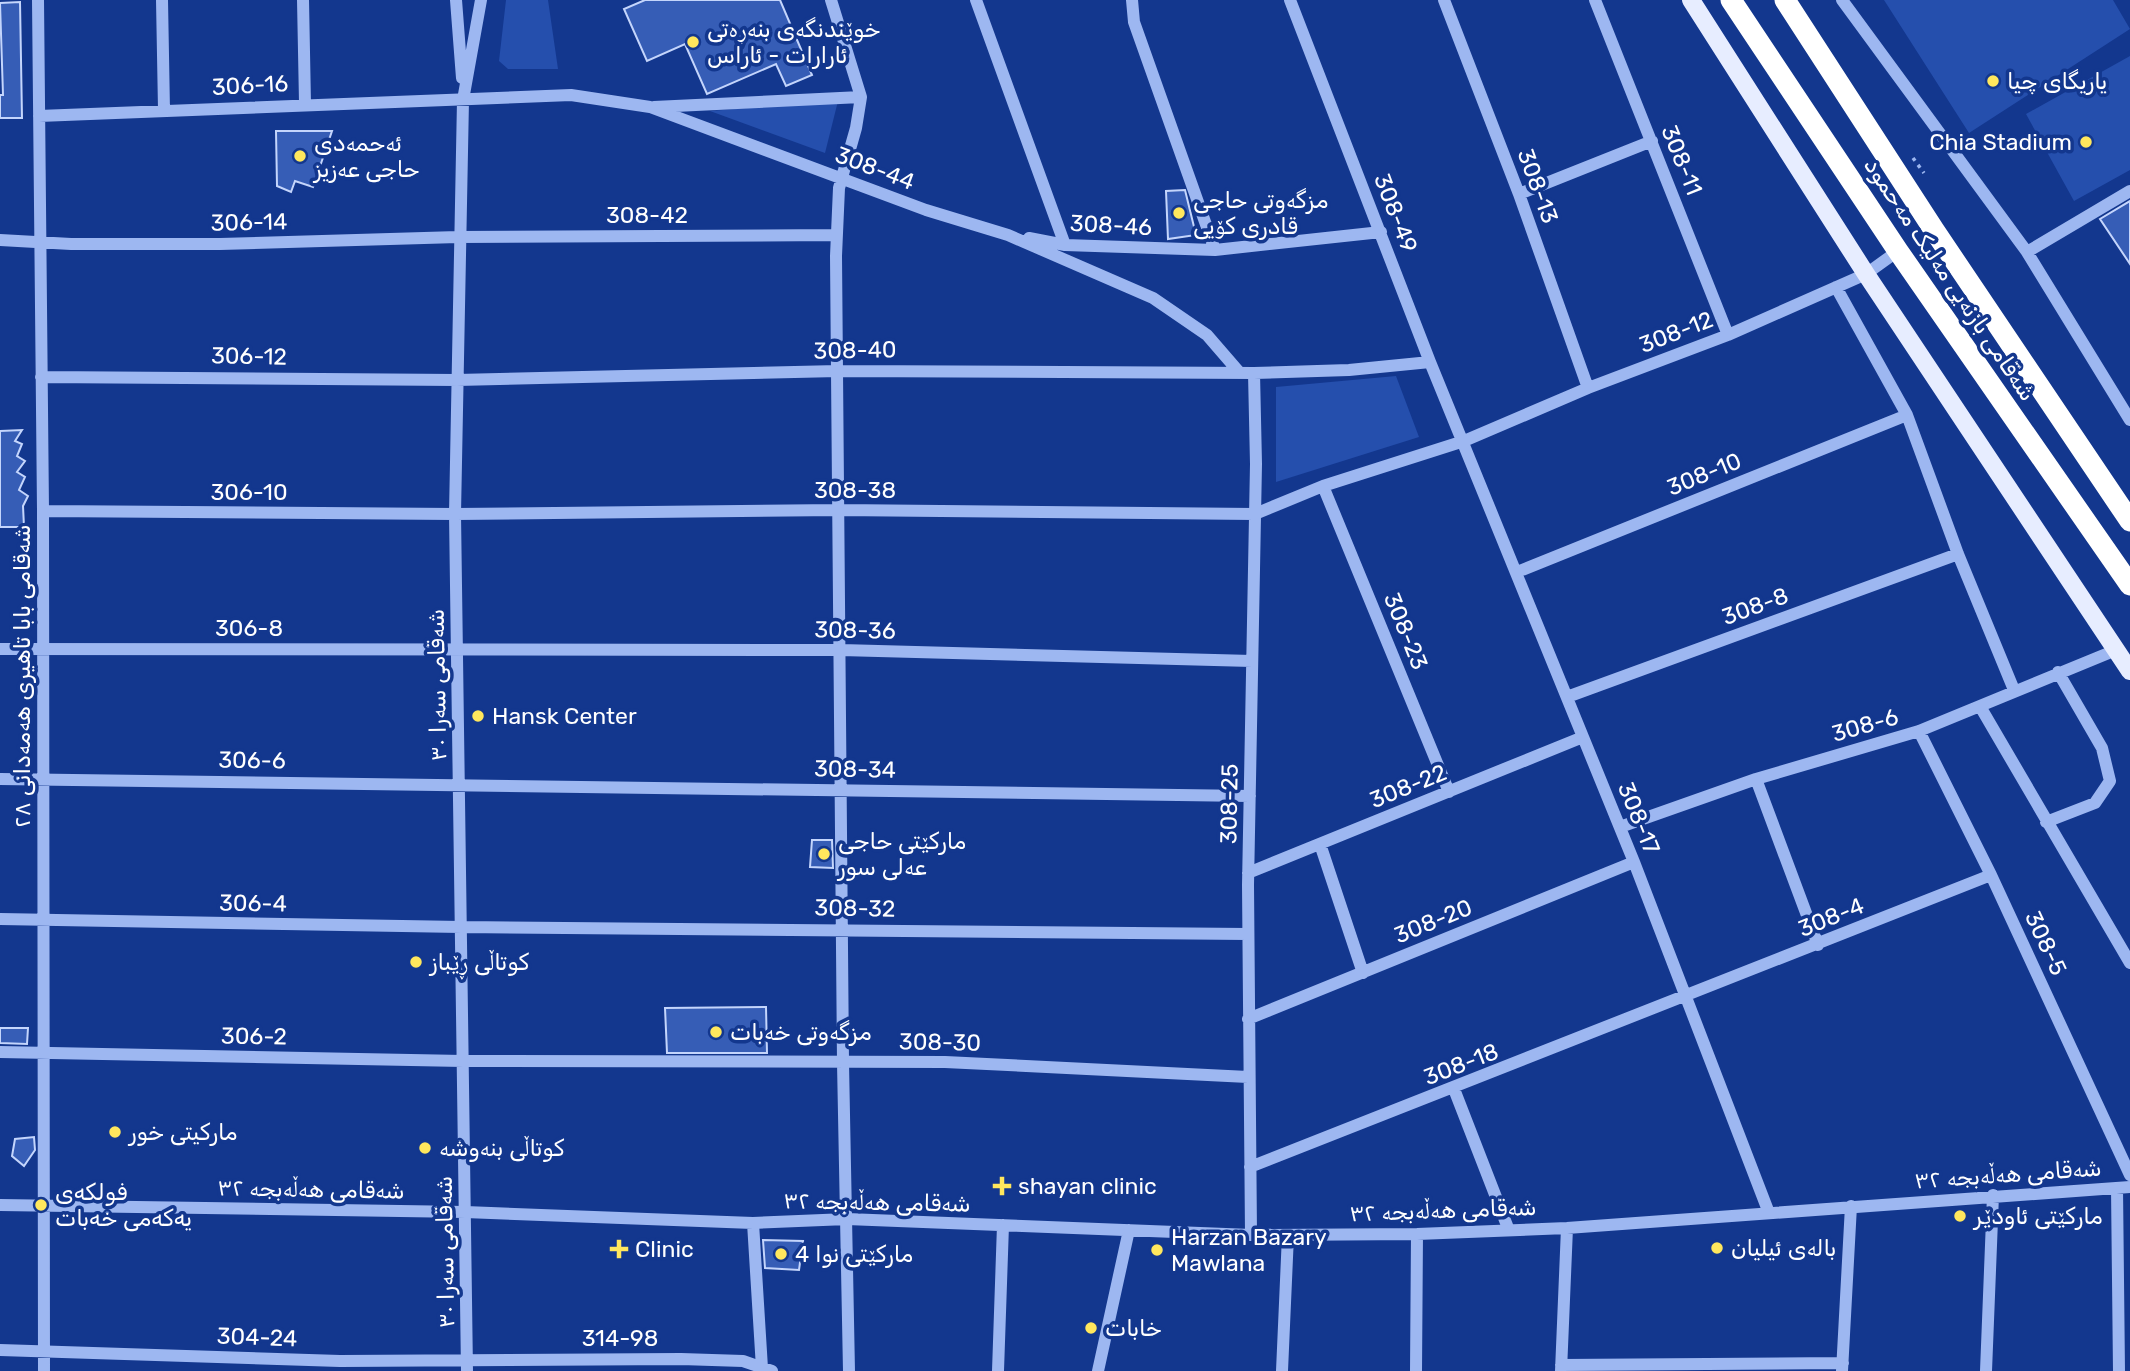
<svg xmlns="http://www.w3.org/2000/svg" width="2130" height="1371" font-family="Rubik,'Noto Naskh Arabic',sans-serif">
	<style>
		.green { fill: #254fad }
		.building { fill: #365db6; stroke: #c4d5fc; stroke-width: 2 }
		.lines { fill: none; stroke-linecap: round; stroke-linejoin: round }
		.path { stroke: #9db7f1; stroke-width: 3.5; stroke-dasharray: 3.5 5; stroke-linecap: butt }
		.minor { stroke: #9db7f1; stroke-width: 12 }
		.major { stroke: #e7edff; stroke-width: 18 }
		.highway { stroke: #fff; stroke-width: 21 }
		.poi-dot { fill: #ffe75d; stroke: #13378e; stroke-width: 2.5 }
		.labels { text-anchor: middle; dominant-baseline: central; stroke-width: 7; stroke-linejoin: round; paint-order: stroke }
		.poi-label { font-size: 23px; fill: #fff; stroke: #13378e; text-anchor: start }
		.street-label { font-size: 23px; fill: #fff; stroke: #13378e }
	</style>
	<rect width="100%" height="100%" fill="#13378e"/>
	<!-- green -->
	<path class="green" d="M506 0H548L558 69H508L499 61Z
		M1884 0H2113L2130 29 1969 133Z
		M2130 56V170L2074 201 2026 114Z
		M838 101 825 153 710 111Z
		M1396 376 1419 437 1276 482V387Z"/>
	<!-- building -->
	<path class="building" d="M645 0H780L812 75 786 86 776 64 707 94 685 44 647 61 624 9Z
		M20 2 22 118H0V95H3L0 3Z
		M276 131H332L313 187 295 181 291 192 277 186Z
		M1185 190 1196 235 1168 239 1166 191Z
		M2130 201V264L2100 219Z
		M22 430 15 441 22 444 17 456 25 461 17 472 25 477 19 490 28 496 23 506 24 527H0V431Z
		M812 840H832L833 868 810 867Z
		M766 1007 767 1053H667L665 1008Z
		M0 1028H28L27 1044 0 1043Z
		M34 1137 35 1150 24 1166 12 1156 15 1139Z
		M763 1240 803 1241 799 1270 765 1268Z"/>
	<g class="lines">
		<!-- path -->
		<path class="path" d="M1913 158 1924 173"/>
		<!-- minor -->
		<path class="minor" d="M38 0 43 511 44 1371
			M162 0 164 110
			M303 0 305 103
			M456 0 462 78
			M831 0 861 97 856 128 839 188 836 256 843 1063 849 1371
			M976 0 1065 245
			M1132 0 1134 22 1215 250
			M1290 0 1430 362 1634 862 1769 1213
			M1444 0 1519 194 1588 388
			M1595 0 1728 335
			M1842 0 2027 252 2130 420
			M654 107 861 97
			M39 116 571 95 650 107 926 210 1008 235 1153 298 1207 335 1239 372
			M1519 194 1652 141
			M1029 238 1065 245 1215 250 1381 232
			M0 240 71 244H220L458 237 837 235
			M2027 252 2130 191
			M1836 287 1907 415 1958 554 2014 690
			M41 377 457 380 838 371 1254 373 1349 370 1430 362
			M1323 486 1449 792
			M43 511 455 514 839 510 1255 514 1323 486 1464 441 1588 388 1728 335 1866 274 1898 251
			M1517 572 1907 415
			M0 649 841 650 1252 661
			M1567 697 1958 554
			M1981 708 2130 963
			M1919 731 1991 875 2130 1175
			M0 779 1250 796
			M1756 779 1818 945
			M2046 822 2095 803 2110 781 2102 748 2058 672
			M1620 827 1756 779 1919 731 2116 650
			M1320 844 1363 973
			M1248 873 1583 737
			M0 919 461 927 1248 934
			M1248 1019 1634 862
			M0 1052 463 1061 945 1062 1248 1077
			M1454 1089 1508 1228
			M1250 1167 1991 875
			M2117 1188 2119 1371
			M0 1205 465 1212 753 1223 847 1219 1251 1235 1417 1234 1567 1228 2130 1187
			M753 1223 762 1368
			M1251 1235 1248 885 1256 464 1254 373
			M0 1350 340 1361 681 1359 743 1361 772 1371
			M1561 1365 1843 1363
			M467 1371 455 514 463 100 481 0
			M998 1371 1003 1225
			M1098 1371 1129 1230
			M1282 1371 1288 1235
			M1416 1371 1417 1234
			M1561 1371 1567 1228
			M1842 1371 1851 1206
			M1986 1371 1993 1195"/>
		<!-- major -->
		<path class="major" d="M1691 0 1866 274 2130 671"/>
		<!-- highway -->
		<path class="highway" d="M1731 0 1898 251 2130 585
			M1785 0 1934 230 2130 521"/>
	</g>
	<!-- markers -->
	<g class="poi-dot">
		<circle cx="693" cy="42" r="7"/>
		<circle cx="1993" cy="81" r="7"/>
		<circle cx="2086" cy="142" r="7"/>
		<circle cx="300" cy="156" r="7"/>
		<circle cx="1179" cy="213" r="7"/>
		<circle cx="478" cy="716" r="7"/>
		<circle cx="824" cy="854" r="7"/>
		<circle cx="416" cy="962" r="7"/>
		<circle cx="716" cy="1032" r="7"/>
		<circle cx="115" cy="1132" r="7"/>
		<circle cx="425" cy="1148" r="7"/>
		<path d="M998.5 1175.5h7v7h7v7h-7v7h-7v-7h-7v-7h7z"/>
		<circle cx="41" cy="1205" r="7"/>
		<circle cx="1960" cy="1216" r="7"/>
		<circle cx="1717" cy="1248" r="7"/>
		<path d="M615.5 1238.5h7v7h7v7h-7v7h-7v-7h-7v-7h7z"/>
		<circle cx="1157" cy="1250" r="7"/>
		<circle cx="781" cy="1254" r="7"/>
		<circle cx="1091" cy="1328" r="7"/>
	</g>
	<g class="labels">
		<!-- poi labels -->
		<g class="poi-label">
			<text x="707" y="29">خوێندنگەی بنەڕەتی<tspan x="707" dy="26">ئارارات - ئاراس</tspan></text>
			<text x="2007" y="81">یاریگای چیا</text>
			<text x="2072" y="142" text-anchor="end">Chia Stadium</text>
			<text x="314" y="143">ئەحمەدی<tspan x="314" dy="26">حاجی عەزیز</tspan></text>
			<text x="1193" y="200">مزگەوتی حاجی<tspan x="1193" dy="26">قادری کۆیی</tspan></text>
			<text x="492" y="716">Hansk Center</text>
			<text x="838" y="841">مارکێتی حاجی<tspan x="838" dy="26">عەلی سور</tspan></text>
			<text x="430" y="962">کوتاڵی ڕێباز</text>
			<text x="730" y="1032">مزگەوتی خەبات</text>
			<text x="129" y="1132">مارکیتی خور</text>
			<text x="439" y="1148">کوتاڵی بنەوشە</text>
			<text x="1018" y="1186">shayan clinic</text>
			<text x="55" y="1192">فولکه‌ی<tspan x="55" dy="26">یه‌که‌می خه‌بات</tspan></text>
			<text x="1974" y="1216">مارکێتی ئاودێر</text>
			<text x="1171" y="1237">Harzan Bazary<tspan x="1171" dy="26">Mawlana</tspan></text>
			<text x="1731" y="1248">بالەی ئیلیان</text>
			<text x="635" y="1249">Clinic</text>
			<text x="795" y="1254">مارکێتی نوا 4</text>
			<text x="1105" y="1328">خابات</text>
		</g>
		<!-- street labels -->
		<g class="street-label">
			<text transform="translate(250 85) rotate(-3)">306-16</text>
			<text transform="translate(1682 160) rotate(68)">308-11</text>
			<text transform="translate(875 168) rotate(21)">308-44</text>
			<text transform="translate(1538 186) rotate(70)">308-13</text>
			<text transform="translate(1396 213) rotate(69)">308-49</text>
			<text x="647" y="215">308-42</text>
			<text transform="translate(249 222) rotate(-1)">306-14</text>
			<text transform="translate(1111 225) rotate(3)">308-46</text>
			<text transform="translate(1950 279) rotate(56)">شەقامی بازنەیی مەلیک مەحمود</text>
			<text transform="translate(1676 332) rotate(-21)">308-12</text>
			<text transform="translate(855 350) rotate(-1)">308-40</text>
			<text transform="translate(249 356) rotate(1)">306-12</text>
			<text transform="translate(1704 474) rotate(-22)">308-10</text>
			<text x="855" y="490">308-38</text>
			<text x="249" y="492">306-10</text>
			<text transform="translate(1755 606) rotate(-20)">308-8</text>
			<text x="249" y="628">306-8</text>
			<text transform="translate(855 630) rotate(1)">308-36</text>
			<text transform="translate(1406 631) rotate(68)">308-23</text>
			<text transform="translate(22 676) rotate(-90)">شەقامی بابا تاهیری هەمەدانی ٢٨</text>
			<text transform="translate(437 685) rotate(-91)">شەقامی سەرا ٣٠</text>
			<text transform="translate(1865 725) rotate(-16)">308-6</text>
			<text transform="translate(252 760) rotate(1)">306-6</text>
			<text transform="translate(855 769) rotate(1)">308-34</text>
			<text transform="translate(1408 786) rotate(-22)">308-22</text>
			<text transform="translate(1229 804) rotate(-89)">308-25</text>
			<text transform="translate(1639 818) rotate(68)">308-17</text>
			<text transform="translate(253 903) rotate(1)">306-4</text>
			<text transform="translate(855 908) rotate(1)">308-32</text>
			<text transform="translate(1831 917) rotate(-22)">308-4</text>
			<text transform="translate(1433 921) rotate(-22)">308-20</text>
			<text transform="translate(2046 943) rotate(65)">308-5</text>
			<text transform="translate(254 1036) rotate(1)">306-2</text>
			<text transform="translate(940 1042) rotate(1)">308-30</text>
			<text transform="translate(1461 1064) rotate(-21)">308-18</text>
			<text transform="translate(2008 1174) rotate(-4)">شەقامی هەڵەبجە ٣٢</text>
			<text transform="translate(311 1189) rotate(1)">شەقامی هەڵەبجە ٣٢</text>
			<text transform="translate(877 1202) rotate(1)">شەقامی هەڵەبجە ٣٢</text>
			<text transform="translate(1443 1210) rotate(-2)">شەقامی هەڵەبجە ٣٢</text>
			<text transform="translate(445 1252) rotate(-91)">شەقامی سەرا ٣٠</text>
			<text transform="translate(257 1337) rotate(2)">304-24</text>
			<text x="620" y="1338">314-98</text>
		</g>
	</g>
</svg>
